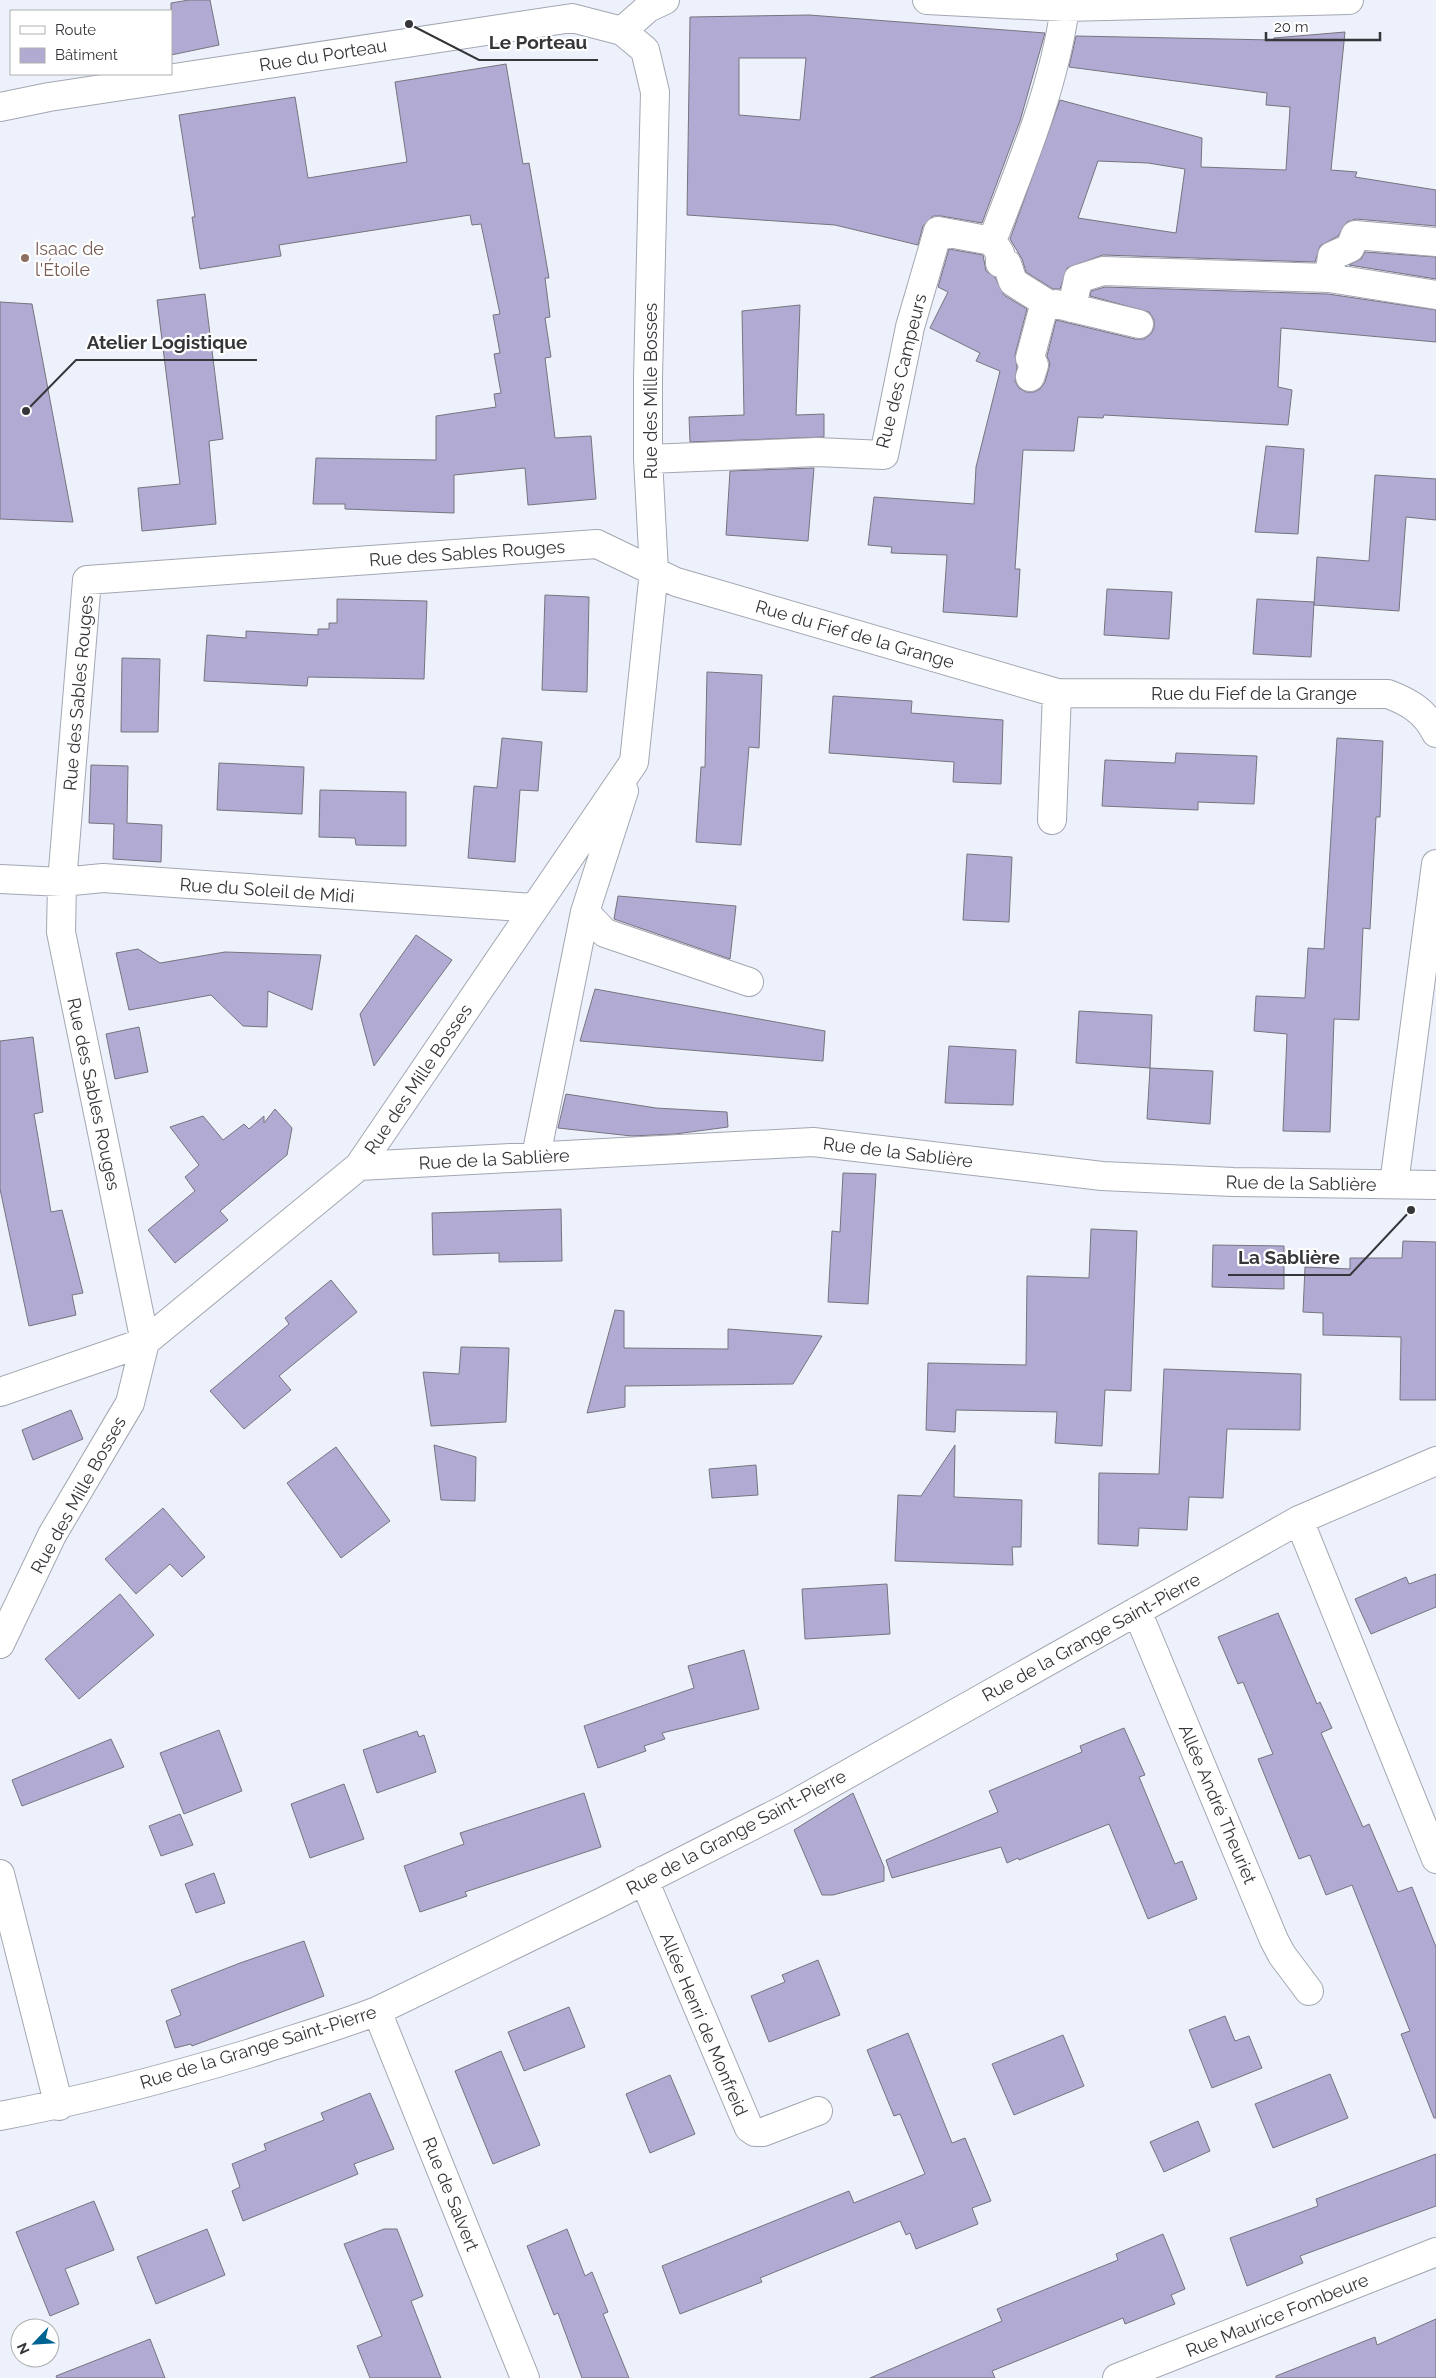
<svg xmlns="http://www.w3.org/2000/svg" width="1436" height="2378" font-family="Raleway,sans-serif">
	<style>
		.building { fill: #b1aad3; stroke: #76747e; fill-rule: evenodd }
		.lines { fill: none; stroke-linecap: round; stroke-linejoin: round }
		.minor-casing { stroke: #a3a7b1; stroke-width: 30 }
		.minor { stroke: #fff; stroke-width: 28 }
		.education-dot { fill: #8d6e63; stroke: #fff; stroke-width: 2 }
		.labels { text-anchor: middle; dominant-baseline: central; stroke-width: 4.5; stroke-linejoin: round; paint-order: stroke }
		.street-label { font-size: 18px; fill: #35363a; stroke: #fff }
		.education-label { font-size: 18px; fill: #785e54; stroke: #fff; text-anchor: start }
		.leader { fill: none; stroke: #35363a; stroke-width: 2 }
		.callout-dot { fill: #35363a; stroke: #fff; stroke-width: 2 }
		.callout-label { font-size: 19px; text-anchor: middle; font-weight: bold; fill: #35363a; stroke: #fff; stroke-width: 4.5; stroke-linejoin: round; paint-order: stroke }
	</style>
	<rect width="100%" height="100%" fill="#edf1fc"/>
	<!-- building -->
	<path class="building" d="M189 0H210L219 45 171 55V3Z
		M809 15 1045 33 1020 121 982 223 941 216H933L923 226 918 245 835 225 687 215 690 17ZM739 58H806L800 120 739 115Z
		M1345 32 1331 170 1357 172 1355 177 1436 190V226L1356 219 1347 222 1338 236 1320 246 1315 262 1103 255 1067 268 1060 289H1053L1026 272 1022 259 1010 239 1060 100 1202 138 1201 167 1286 170 1290 107 1266 105 1267 93 1069 67 1076 36 1273 40 1274 38ZM1098 161 1148 163 1185 169 1176 233 1078 218Z
		M506 64 523 164 529 163 549 278H545L550 317 545 318 551 357 545 358 555 438 591 436 596 499 528 505 525 468 454 475V513L345 509V504H313L316 458 436 460V416L496 407 494 394 501 393 494 354 500 353 493 315 500 314 481 224 472 225 470 215 279 245 281 256 200 269 192 217H195L179 115 295 97 308 178 407 162 395 82Z
		M949 249 983 255 986 271 995 277 1004 295 1027 309 1015 355 1017 367 1015 381 1019 388 1026 392H1034L1040 389 1045 382 1050 364 1047 356 1056 320 1135 339H1144L1151 334 1154 328V320L1149 312 1090 296 1091 291 1105 287 1328 294 1436 310V342L1281 328 1278 387 1292 390 1288 425 1104 415 1103 418 1078 417 1074 451 1023 450 1015 569H1020L1017 617 943 612 947 555 891 553 892 547 868 545 874 497 974 504 976 467 1000 371 976 361 980 353 930 328 948 292 938 287Z
		M1365 252 1436 257V279L1349 265 1361 259Z
		M205 294 223 439 209 441 216 524 142 531 138 488 180 484 157 300Z
		M0 302 32 304 73 522 0 519Z
		M800 305 796 415 824 414V437L690 442 689 417 744 415 742 311Z
		M1266 446 1304 449 1298 534 1255 532Z
		M814 468 808 541 726 535 730 471Z
		M1375 475 1436 479V520L1406 517 1399 611 1314 605 1317 557 1369 561Z
		M1107 589 1172 592 1169 639 1104 635Z
		M545 595 589 597 587 692 542 690Z
		M337 599 427 601 424 679 308 677 307 686 204 681 207 635 246 638V631L318 635V629H329V623H337Z
		M1257 599 1314 602 1311 657 1253 654Z
		M122 658 160 659 158 732H121Z
		M707 672 762 675 759 748 749 747 741 845 696 842 701 767H705Z
		M833 696 912 701 911 713 1003 720 1001 784 953 782 954 762 829 753Z
		M502 738 542 742 538 791 520 790 515 862 468 858 474 786 497 788Z
		M1337 738 1383 741 1380 817H1376L1370 929 1363 928 1359 1020 1334 1019 1330 1132 1283 1131 1287 1034 1254 1031 1256 996 1305 998 1308 948 1324 949Z
		M1176 753 1257 756 1254 804 1198 802V810L1102 806 1105 760 1175 763Z
		M219 763 304 767 302 814 217 810Z
		M91 765 128 766 127 823 162 825 161 862 113 859 114 824 89 823Z
		M320 790 406 792V846L356 845 355 838 319 837Z
		M967 854 1012 857 1009 922 963 920Z
		M618 896 736 906 730 959 614 919Z
		M416 935 452 960 374 1066 360 1014Z
		M138 949 160 963 225 952 321 955 312 1010 268 991 267 1027 243 1026 211 995 129 1010 116 953Z
		M595 989 825 1031 823 1061 580 1041Z
		M1079 1011 1152 1015 1150 1068 1076 1063Z
		M139 1027 148 1072 115 1079 106 1034Z
		M33 1037 43 1112 34 1114 51 1212 62 1210 83 1293 72 1295 76 1315 29 1326 0 1189V1041Z
		M949 1046 1016 1050 1013 1105 945 1103Z
		M1150 1068 1213 1071 1210 1124 1147 1119Z
		M566 1094 656 1108 727 1112 728 1127 675 1134 632 1136 558 1128Z
		M275 1109 292 1128 287 1155 220 1211 228 1220 175 1263 148 1230 195 1191 185 1177 199 1165 170 1127 203 1116 223 1140 244 1124 249 1129 264 1116V1123Z
		M843 1173 876 1174 868 1304 828 1302 832 1231 840 1232Z
		M561 1209 562 1261 499 1262V1253L433 1255 432 1213Z
		M1091 1229 1137 1231 1131 1391 1105 1390 1102 1446 1055 1443 1057 1412 956 1410 955 1432 926 1430 928 1363 1026 1365 1027 1276 1089 1278Z
		M1403 1241 1436 1242V1400H1400L1401 1337 1323 1335V1313L1303 1312 1305 1267 1350 1269V1258H1402Z
		M1213 1245 1284 1246V1289L1212 1287Z
		M331 1280 357 1312 279 1376 291 1390 244 1429 210 1391 289 1324 285 1318Z
		M615 1310 624 1311V1348L728 1349V1329L822 1336 793 1384 625 1386V1407L587 1413Z
		M461 1347 509 1348 506 1422 431 1426 423 1372 459 1374Z
		M1164 1369 1301 1374 1300 1430 1227 1429 1223 1498 1189 1497 1187 1530 1139 1528 1138 1546 1098 1544 1099 1473 1159 1474Z
		M71 1410 83 1439 33 1460 22 1430Z
		M434 1445 476 1457 475 1501 441 1500Z
		M955 1445 954 1497 1022 1500 1021 1547H1012L1013 1565 895 1561 898 1495 921 1496Z
		M336 1447 390 1521 341 1558 287 1483Z
		M756 1465 758 1495 712 1498 709 1469Z
		M163 1508 205 1557 182 1577 170 1564 136 1594 105 1559Z
		M1436 1574V1607L1371 1634 1355 1599 1406 1577 1409 1584Z
		M887 1584 890 1634 805 1639 802 1589Z
		M120 1594 154 1635 79 1699 45 1659Z
		M1278 1613 1317 1704 1320 1702 1332 1728 1321 1733 1363 1827 1369 1824 1398 1892 1412 1887 1436 1947V2118H1434L1401 2034 1410 2031 1352 1885 1326 1895 1310 1855 1299 1859 1258 1759 1273 1754 1243 1682 1238 1684 1218 1637Z
		M744 1650 759 1709 662 1733 665 1739 644 1746 646 1751 598 1768 584 1726 694 1688 688 1666Z
		M1124 1728 1145 1775 1139 1777 1175 1864 1182 1861 1197 1899 1148 1919 1109 1824 1019 1860 1018 1858 1007 1863 1001 1847 892 1878 886 1860 998 1812 989 1791 1082 1752 1080 1746Z
		M219 1730 242 1791 184 1814 160 1753Z
		M417 1731 419 1737 424 1735 436 1772 377 1793 363 1750Z
		M111 1739 124 1767 22 1806 12 1780Z
		M344 1784 364 1839 310 1858 291 1804Z
		M584 1793 601 1847 465 1892 467 1896 420 1912 404 1866 464 1844 460 1833Z
		M853 1793 884 1867V1881L833 1895H822L794 1830Z
		M180 1814 193 1845 161 1856 149 1826Z
		M214 1873 225 1903 196 1913 185 1884Z
		M304 1941 324 1996 192 2046 191 2044 175 2048 166 2021 181 2015 171 1990 240 1963Z
		M818 1960 840 2015 769 2042 751 1996 785 1982 782 1975Z
		M569 2007 585 2047 524 2071 508 2032Z
		M1225 2016 1235 2041 1249 2036 1262 2068 1212 2088 1189 2030Z
		M908 2033 952 2143 965 2138 991 2201 972 2208 978 2224 916 2249 910 2233 906 2235 900 2221 760 2278 762 2282 680 2314 662 2266 849 2191 854 2203 925 2174 900 2114 894 2116 867 2050Z
		M1063 2035 1084 2086 1014 2115 992 2064Z
		M501 2051 540 2145 493 2164 455 2071Z
		M1330 2074 1348 2118 1273 2148 1255 2104Z
		M670 2075 695 2134 650 2153 626 2094Z
		M370 2093 394 2149 354 2164 358 2174 243 2221 232 2191 240 2187 232 2164 266 2150 264 2144 324 2120 321 2113Z
		M1198 2121 1210 2151 1164 2172 1150 2142Z
		M1436 2154V2206L1300 2256 1303 2263 1247 2286 1230 2238 1318 2206 1316 2199Z
		M94 2201 114 2250 65 2269 79 2304 50 2316 16 2232Z
		M207 2229 225 2275 156 2304 137 2257Z
		M384 2229H397L423 2296 411 2301 441 2378H370L357 2346 382 2336 344 2244Z
		M567 2229 585 2276 592 2272 608 2312 603 2314 629 2378H582L558 2313 554 2315 527 2246Z
		M1163 2234 1185 2289 1171 2295 1175 2304 1125 2324 1123 2318 992 2371 995 2378H870L1002 2321 997 2309 1118 2260 1116 2254Z
		M1436 2319V2378H1276V2376L1375 2337 1377 2345Z
		M150 2339 165 2378H57L56 2376Z"/>
	<g class="lines">
		<!-- minor casing -->
		<g class="minor-casing">
			<path id="minor" d="M927 0 1065 7 1349 0
				M622 31 648 8 665 0
				M0 107 49 97 572 18 622 31 645 50 655 92 648 377V459L654 571 634 762 359 1166 145 1342 130 1403 52 1535 0 1644
				M992 241 1000 253V263L1007 264 1013 282 1045 302 1030 358 1034 365 1030 377
				M1329 278 1332 256 1350 248 1355 235 1436 242
				M1056 304 1139 324
				M1072 308 1078 279 1103 271 1329 278 1436 295
				M648 459 817 452 884 455 910 327 938 231 992 241C1021 166 1054 88 1065 7
				M1052 820 1057 693
				M0 879 62 882 103 878 534 908
				M585 912 605 933 749 982
				M536 1156 585 912 624 791
				M359 1166 813 1142 1102 1176 1233 1182 1436 1185
				M1394 1184 1436 864
				M0 1392 145 1342 61 932 62 882 87 580 597 544 676 582 1057 693 1388 694C1409 702 1425 711 1436 733
				M1299 1520 1436 1859
				M1137 1611 1274 1940 1282 1955 1309 1991
				M0 1874 59 2106
				M644 1880 749 2128 755 2132H763L818 2111
				M377 2011 525 2378
				M0 2116C85 2100 168 2078 251 2053 293 2039 336 2027 377 2011L600 1903 789 1807 1299 1520 1436 1461
				M1117 2378 1436 2252"/>
		</g>
		<!-- minor -->
		<use href="#minor" class="minor"/>
	</g>
	<!-- markers -->
	<circle class="education-dot" cx="25" cy="258" r="5"/>
	<g class="labels">
		<!-- street labels -->
		<g class="street-label">
			<text transform="translate(323 55) rotate(-9)">Rue du Porteau</text>
			<text transform="translate(901 371) rotate(-76)">Rue des Campeurs</text>
			<text transform="translate(650 391) rotate(-90)">Rue des Mille Bosses</text>
			<text transform="translate(467 553) rotate(-4)">Rue des Sables Rouges</text>
			<text transform="translate(855 634) rotate(16)">Rue du Fief de la Grange</text>
			<text transform="translate(78 693) rotate(-85)">Rue des Sables Rouges</text>
			<text x="1254" y="693">Rue du Fief de la Grange</text>
			<text transform="translate(267 890) rotate(4)">Rue du Soleil de Midi</text>
			<text transform="translate(418 1079) rotate(-56)">Rue des Mille Bosses</text>
			<text transform="translate(94 1094) rotate(78)">Rue des Sables Rouges</text>
			<text transform="translate(898 1152) rotate(7)">Rue de la Sablière</text>
			<text transform="translate(494 1159) rotate(-3)">Rue de la Sablière</text>
			<text transform="translate(1301 1183) rotate(1)">Rue de la Sablière</text>
			<text transform="translate(78 1495) rotate(-61)">Rue des Mille Bosses</text>
			<text transform="translate(1091 1637) rotate(-29)">Rue de la Grange Saint-Pierre</text>
			<text transform="translate(1218 1804) rotate(67)">Allée André Theuriet</text>
			<text transform="translate(736 1832) rotate(-28)">Rue de la Grange Saint-Pierre</text>
			<text transform="translate(704 2024) rotate(67)">Allée Henri de Monfreid</text>
			<text transform="translate(258 2047) rotate(-17)">Rue de la Grange Saint-Pierre</text>
			<text transform="translate(451 2194) rotate(68)">Rue de Salvert</text>
			<text transform="translate(1277 2315) rotate(-22)">Rue Maurice Fombeure</text>
		</g>
		<!-- education labels -->
		<g class="education-label">
			<text x="35" y="248">Isaac de<tspan x="35" dy="21">l'Étoile</tspan></text>
		</g>
	</g>
	<!-- callouts -->
	<path class="leader" d="M409 24L479 60H598M26 411L76 360H257M1411 1210L1350 1275H1228"/>
	<g class="callout-dot">
		<circle cx="409" cy="24" r="5"/>
		<circle cx="26" cy="411" r="5"/>
		<circle cx="1411" cy="1210" r="5"/>
	</g>
	<g class="callout-label">
		<text x="538" y="49">Le Porteau</text>
		<text x="167" y="349">Atelier Logistique</text>
		<text x="1289" y="1264">La Sablière</text>
	</g>
	<!-- legend -->
	<rect x="10" y="10" width="162" height="65" fill="#ffffff" stroke="#aeafb0"/>
	<rect x="20" y="26" width="25" height="8" fill="#ffffff" stroke="#aeafb0"/>
	<text x="55" y="35" font-size="15" fill="#35363a">Route</text>
	<rect x="20" y="48" width="25" height="15" fill="#b1aad3" stroke="#aeafb0"/>
	<text x="55" y="60" font-size="15" fill="#35363a">Bâtiment</text>
	<!-- north arrow -->
	<g transform="translate(35 2343) rotate(245)"><circle r="24" fill="#ffffff" stroke="#aeafb0"/>
	<path d="M0-4L9 19L0 12L-9 19Z" fill="#006493"/>
	<text y="-8" font-size="14" font-weight="bold" text-anchor="middle" fill="#35363a">N</text>
	</g>
	<!-- scale -->
	<path d="M1266 32v8h114v-8" fill="none" stroke="#35363a" stroke-width="2.5"/>
	<text x="1274" y="32" font-size="15" fill="#35363a" stroke="#ffffff" stroke-width="4" paint-order="stroke">20 m</text>
</svg>
